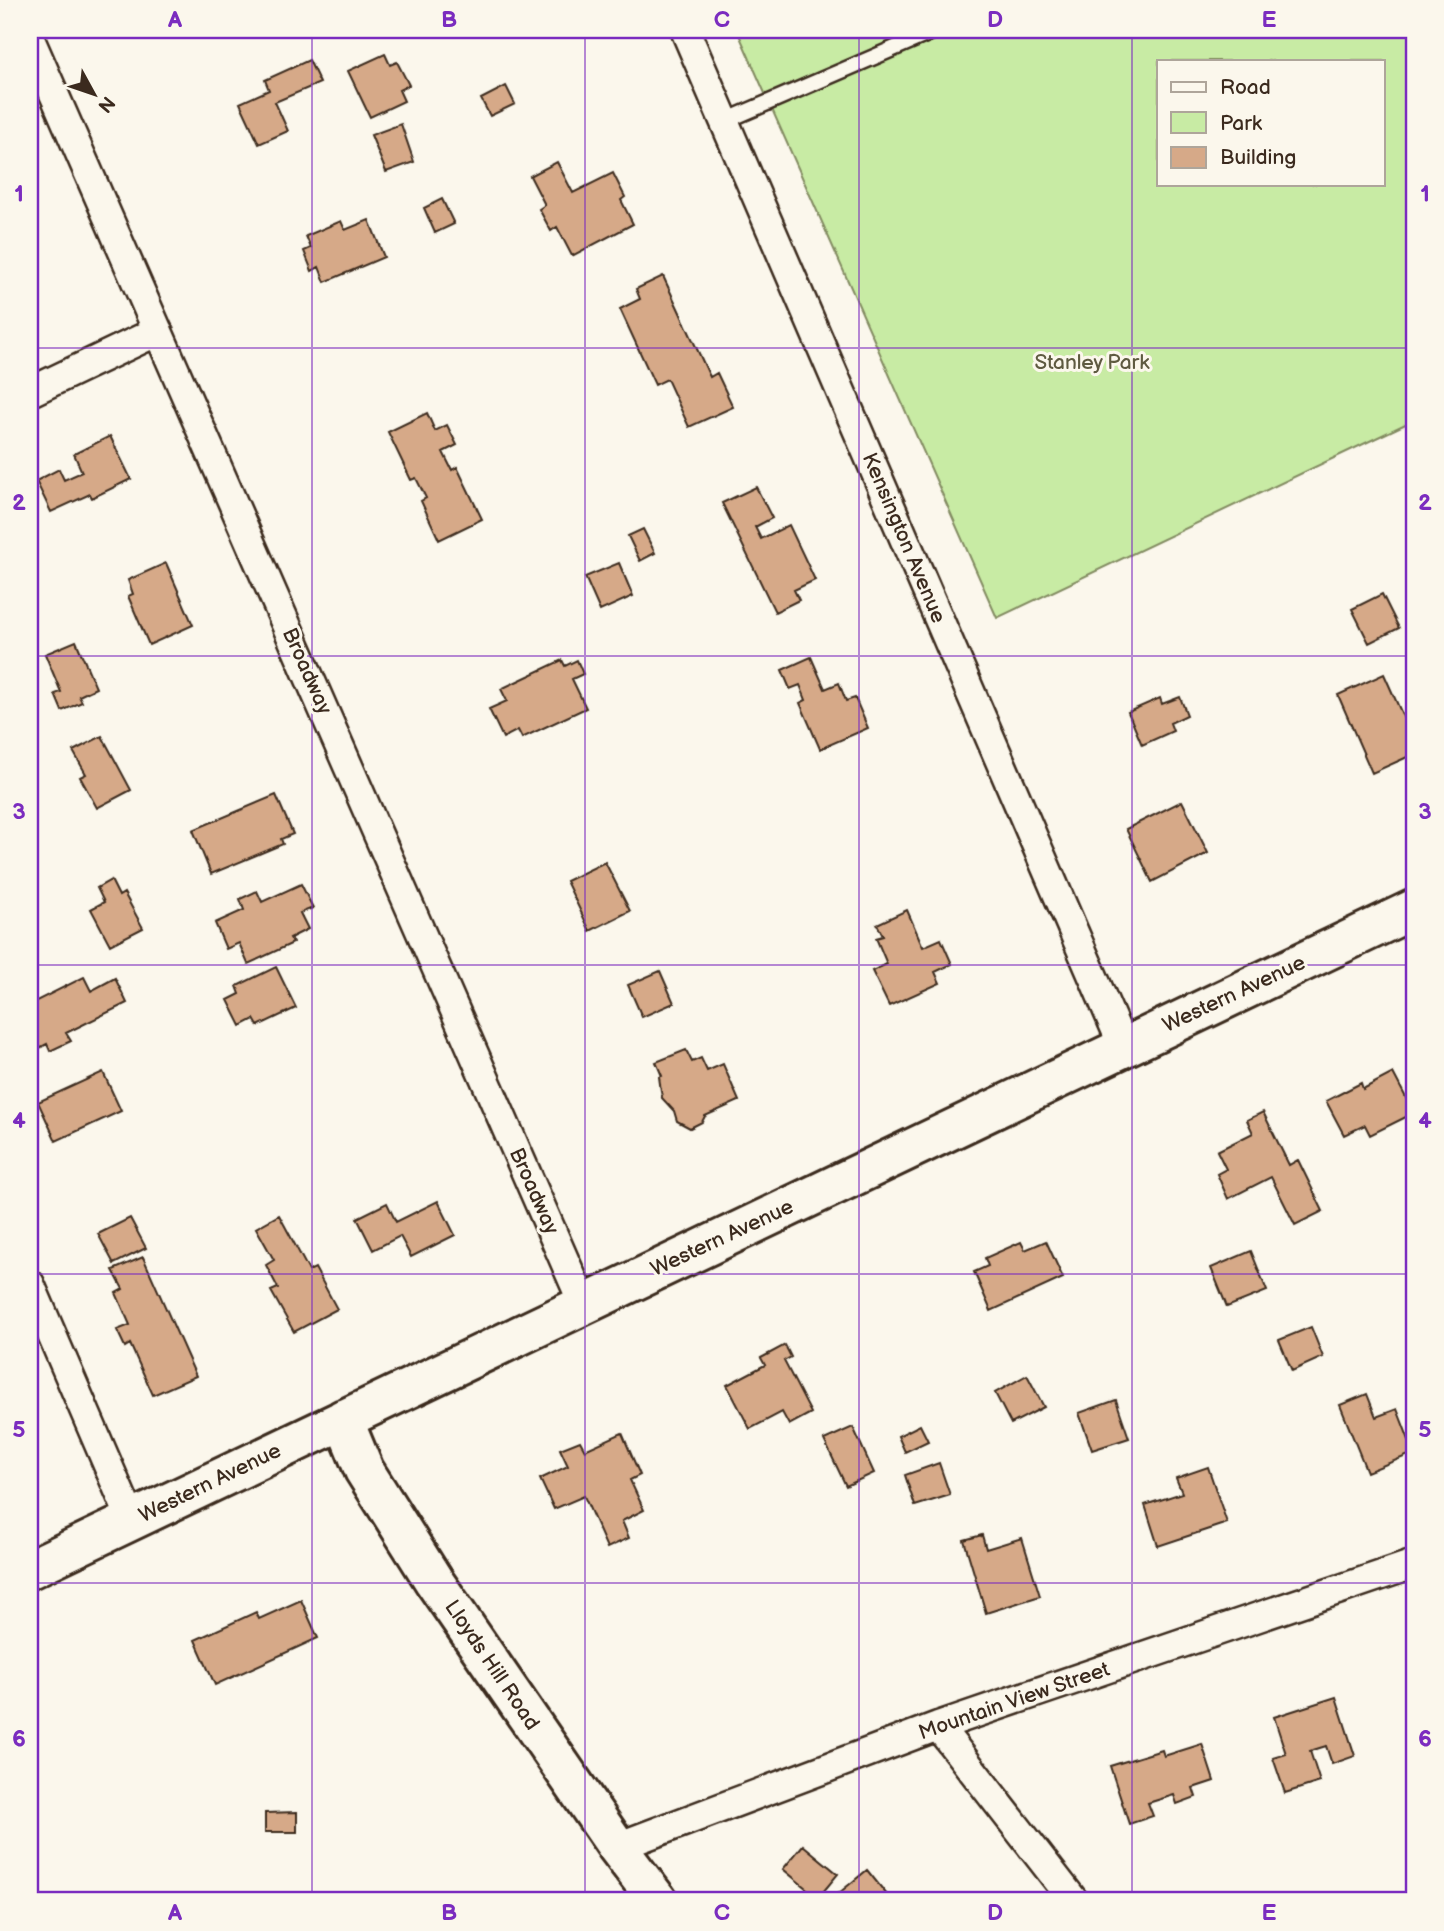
<svg xmlns="http://www.w3.org/2000/svg" width="1444" height="1931" font-family="'Balsamiq Sans',sans-serif">
	<style>
		.green { fill: #c8eba4; stroke: #828a61; stroke-width: 2; fill-rule: evenodd }
		.building { fill: #d6a988; stroke: #3b2a1e; stroke-width: 2 }
		.lines { fill: none; stroke-linecap: round; stroke-linejoin: round }
		.lane-casing { stroke: #3b2a1e; stroke-width: 19 }
		.street-casing { stroke: #3b2a1e; stroke-width: 33 }
		.secondary-casing { stroke: #3b2a1e; stroke-width: 44 }
		.lane { stroke: #fbf7ec; stroke-width: 14 }
		.street { stroke: #fbf7ec; stroke-width: 28 }
		.secondary { stroke: #fbf7ec; stroke-width: 38 }
		.grid { fill: none; stroke: #7b2cbf; stroke-width: 2; stroke-opacity: 0.55 }
		.labels { text-anchor: middle; dominant-baseline: central; stroke-width: 6; stroke-linejoin: round; paint-order: stroke }
		.park-label { font-size: 21px; fill: #5e5a40; stroke: #fbf7ec }
		.street-label { font-size: 21px; fill: #3b2a1e; stroke: #fbf7ec }
		.neatline { fill: none; stroke: #7b2cbf; stroke-width: 2.5 }
		.grid-label { font-size: 23px; text-anchor: middle; font-weight: bold; fill: #7b2cbf }
	</style>
	<rect width="100%" height="100%" fill="#fbf7ec"/>
	<filter id="ink" filterUnits="userSpaceOnUse"><feTurbulence type="fractalNoise" baseFrequency=".0143" numOctaves="2"/><feDisplacementMap in="SourceGraphic" scale="14" xChannelSelector="R" yChannelSelector="G"/><feConvolveMatrix kernelMatrix="1 2 1 2 8 2 1 2 1" color-interpolation-filters="sRGB"/></filter>
	<g filter="url(#ink)">
		<!-- green -->
		<path class="green" d="M737 30H1414V420L997 618ZM1159 61H1383V184H1159Z"/>
		<!-- building -->
		<path class="building" d="M385 54 390 65 397 62 409 85 399 90 404 101 370 117 348 71Z
			M309 60 320 83 275 102 288 131 259 144 240 103 269 90 265 80Z
			M506 86 515 104 490 116 481 99Z
			M401 124 414 162 386 172 371 135Z
			M557 162 573 193 613 173 625 197 621 200 633 224 572 256 557 227 551 231 539 209 545 205 530 176Z
			M442 199 454 224 435 233 424 208Z
			M369 220 384 257 325 282 319 267 312 271 304 251 311 248 306 236 341 221 345 230Z
			M30 247 38 264 30 267Z
			M663 276 710 377 717 373 733 407 689 427 667 379 655 385 620 309 640 299 636 289Z
			M427 413 435 431 447 425 457 445 443 452 452 470 457 467 482 519 439 540 421 501 426 498 416 478 411 480 388 432Z
			M110 436 131 479 92 498 90 494 51 512 36 481 59 469 64 480 82 472 74 454Z
			M756 487 772 518 755 527 761 539 789 525 815 580 794 590 799 600 775 612 722 503Z
			M643 529 655 553 640 561 628 536Z
			M166 563 193 625 149 645 128 596 133 594 128 580Z
			M619 563 633 596 600 611 585 577Z
			M1382 594 1399 628 1369 643 1352 609Z
			M76 641 96 688 79 696 82 702 62 711 55 694 61 692 45 654Z
			M811 657 825 689 839 683 846 701 855 698 868 728 820 749 800 703 806 700 800 685 790 689 782 670Z
			M562 660 565 666 577 660 583 674 572 679 586 708 522 738 518 730 503 738 489 709 507 701 501 689Z
			M1384 674 1414 741V754L1372 773 1338 695Z
			M1180 697 1187 715 1170 723 1173 731 1142 745 1128 712 1160 698 1162 704Z
			M102 736 131 790 97 808 80 777 86 774 73 751Z
			M276 795 293 834 281 839 283 844 211 874 193 830Z
			M1182 801 1208 853 1152 882 1126 829Z
			M605 862 630 911 590 931 566 881Z
			M111 880 119 896 124 893 143 928 110 945 91 909 104 902 97 888Z
			M301 884 313 908 300 913 308 929 290 938 293 943 248 964 239 943 226 949 215 923 244 910 240 899 257 891 262 902Z
			M907 910 923 947 941 939 952 964 935 972 940 983 889 1006 872 971 887 964 876 938 883 936 877 924Z
			M276 967 296 1008 258 1026 254 1019 241 1026 228 1000 240 994 237 986Z
			M660 971 674 1003 642 1017 628 985Z
			M84 977 91 991 115 978 127 1003 66 1033 71 1041 50 1051 47 1044 30 1053V1004Z
			M686 1050 692 1062 701 1058 707 1071 723 1064 739 1101 705 1116 702 1122 690 1128 677 1121 674 1111 662 1098 659 1077 662 1076 656 1062Z
			M103 1072 121 1111 56 1141 38 1102Z
			M1393 1073 1414 1113 1370 1135 1365 1125 1344 1135 1326 1101 1361 1083 1363 1089Z
			M1263 1112 1289 1165 1298 1160 1323 1211 1295 1225 1271 1177 1228 1199 1217 1174 1226 1169 1217 1151 1253 1133 1247 1120Z
			M438 1201 455 1235 411 1257 400 1236 373 1250 357 1218 387 1203 396 1222Z
			M279 1215 309 1271 315 1268 337 1309 294 1332 271 1291 278 1288 266 1265 274 1260 256 1228Z
			M130 1218 146 1248 114 1264 98 1234Z
			M1046 1241 1063 1278 991 1311 974 1272 988 1266 985 1258 1021 1242 1025 1250Z
			M1251 1251 1267 1291 1227 1307 1211 1268Z
			M143 1257 196 1376 153 1395 130 1344 125 1347 117 1330 130 1325 116 1293 123 1289 113 1270Z
			M1311 1327 1323 1357 1292 1371 1279 1340Z
			M785 1345 791 1357 784 1361 811 1413 789 1425 782 1412 750 1429 727 1385 765 1365 761 1358Z
			M1027 1375 1044 1407 1011 1424 995 1393Z
			M1367 1394 1376 1417 1397 1409 1414 1453 1367 1472 1340 1405Z
			M1116 1400 1129 1438 1092 1450 1079 1413Z
			M920 1425 928 1441 905 1452 898 1436Z
			M853 1427 874 1473 846 1486 824 1440Z
			M622 1433 640 1475 630 1480 644 1510 622 1521 629 1538 607 1548 584 1496 554 1509 540 1479 568 1466 560 1449 580 1441 585 1450Z
			M939 1463 950 1495 915 1506 905 1475Z
			M1208 1467 1227 1523 1158 1546 1145 1505 1182 1493 1176 1478Z
			M982 1535 986 1549 1022 1538 1040 1596 986 1613 964 1540Z
			M301 1600 318 1638 215 1685 195 1640 256 1612 259 1619Z
			M1336 1697 1355 1756 1332 1764 1326 1746 1310 1751 1320 1782 1285 1793 1273 1758 1286 1754 1274 1717Z
			M1202 1744 1214 1781 1193 1788 1196 1797 1177 1804 1174 1795 1148 1803 1153 1816 1129 1824 1110 1766 1162 1750 1164 1756Z
			M297 1812V1832H265V1813Z
			M803 1845 838 1874 818 1898 783 1869Z
			M867 1870 892 1901H836L833 1898Z"/>
		<g class="lines">
			<!-- lane casing -->
			<g class="lane-casing">
				<path id="lane" d="M725 121 937 30"/>
			</g>
			<!-- street casing -->
			<g class="street-casing">
				<path id="street" d="M685 30 1123 1046
					M30 39 583 1303
					M30 392 158 331
					M30 1284 132 1521
					M938 1726 1074 1901
					M617 1847 938 1726 1414 1564"/>
			</g>
			<!-- secondary casing -->
			<g class="secondary-casing">
				<path id="secondary" d="M343 1419 364 1470 434 1581 617 1847 658 1901
					M30 1569 1414 909"/>
			</g>
			<!-- lane -->
			<use href="#lane" class="lane"/>
			<!-- street -->
			<use href="#street" class="street"/>
			<!-- secondary -->
			<use href="#secondary" class="secondary"/>
		</g>
	</g>
	<!-- grid -->
	<path class="grid" d="M312 30V1901M585 30V1901M859 30V1901M1132 30V1901M30 348H1414M30 656H1414M30 965H1414M30 1274H1414M30 1583H1414"/>
	<g class="labels">
		<!-- park labels -->
		<g class="park-label">
			<text x="1092" y="362">Stanley Park</text>
		</g>
		<!-- street labels -->
		<g class="street-label">
			<text transform="translate(904 538) rotate(67)">Kensington Avenue</text>
			<text transform="translate(307 671) rotate(66)">Broadway</text>
			<text transform="translate(1234 994) rotate(-25)">Western Avenue</text>
			<text transform="translate(534 1191) rotate(66)">Broadway</text>
			<text transform="translate(722 1238) rotate(-25)">Western Avenue</text>
			<text transform="translate(210 1483) rotate(-26)">Western Avenue</text>
			<text transform="translate(492 1665) rotate(56)">Lloyds Hill Road</text>
			<text transform="translate(1014 1701) rotate(-19)">Mountain View Street</text>
		</g>
	</g>
	<!-- margin -->
	<rect width="1444" height="1931" fill="none" stroke="#fbf7ec" stroke-width="77"/>
	<!-- legend -->
	<rect x="1157" y="60" width="228" height="126" fill="#fbf7ec" stroke="#aea59a" stroke-width="2"/>
	<rect x="1171" y="82" width="35" height="10" fill="#fbf7ec" stroke="#aea59a" stroke-width="2"/>
	<text x="1220" y="94" font-size="21" fill="#3b2a1e">Road</text>
	<rect x="1171" y="112" width="35" height="21" fill="#c8eba4" stroke="#aea59a" stroke-width="2"/>
	<text x="1220" y="130" font-size="21" fill="#3b2a1e">Park</text>
	<rect x="1171" y="147" width="35" height="21" fill="#d6a988" stroke="#aea59a" stroke-width="2"/>
	<text x="1220" y="164" font-size="21" fill="#3b2a1e">Building</text>
	<!-- north arrow -->
	<g transform="translate(94 94) rotate(130)" stroke="#fbf7ec" stroke-width="5" paint-order="stroke">
	<path d="M0-5L12 26L0 18L-12 26Z" fill="#3b2a1e"/>
	<text y="-10" font-size="19" font-weight="bold" text-anchor="middle" fill="#3b2a1e">N</text>
	</g>
	<rect x="38" y="38" width="1368" height="1854" class="neatline"/>
	<g class="grid-label">
		<text x="175" y="27">A</text>
		<text x="449" y="27">B</text>
		<text x="722" y="27">C</text>
		<text x="995" y="27">D</text>
		<text x="1269" y="27">E</text>
		<text x="19" y="201">1</text>
		<text x="1425" y="201">1</text>
		<text x="19" y="510">2</text>
		<text x="1425" y="510">2</text>
		<text x="19" y="819">3</text>
		<text x="1425" y="819">3</text>
		<text x="19" y="1128">4</text>
		<text x="1425" y="1128">4</text>
		<text x="19" y="1437">5</text>
		<text x="1425" y="1437">5</text>
		<text x="19" y="1746">6</text>
		<text x="1425" y="1746">6</text>
		<text x="175" y="1920">A</text>
		<text x="449" y="1920">B</text>
		<text x="722" y="1920">C</text>
		<text x="995" y="1920">D</text>
		<text x="1269" y="1920">E</text>
	</g>
</svg>
